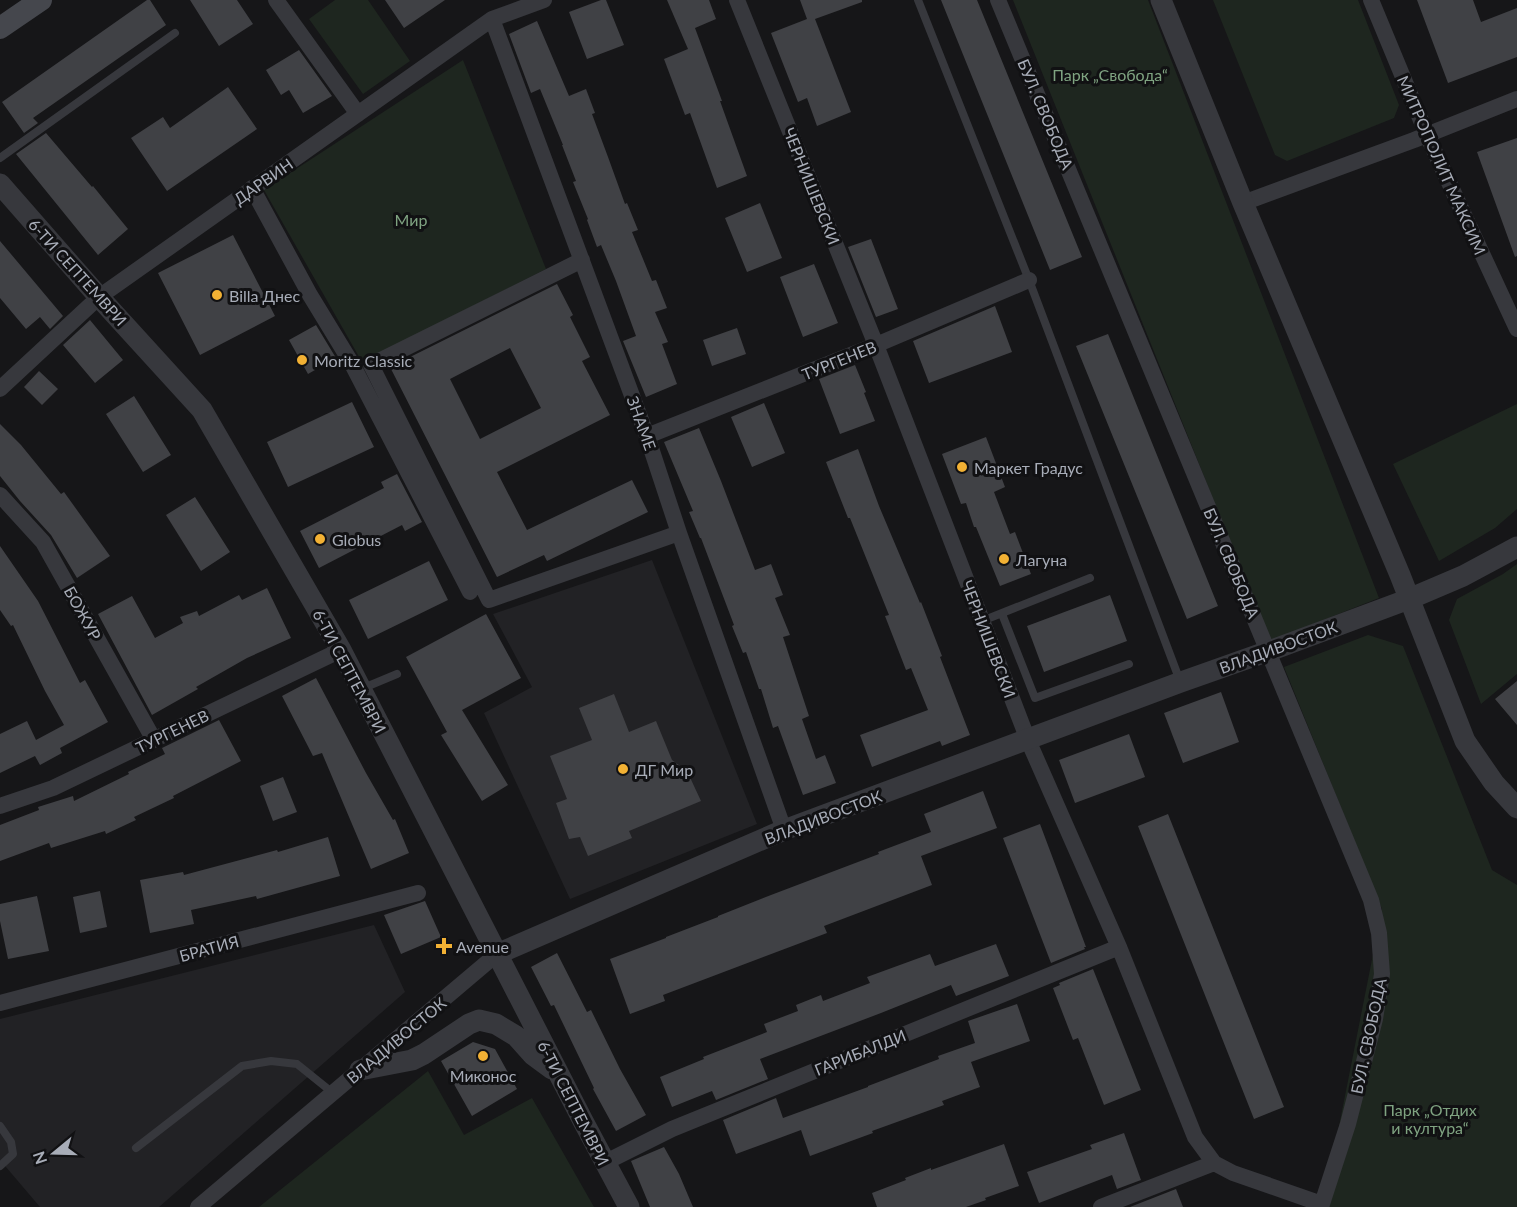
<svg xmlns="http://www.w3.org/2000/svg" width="1517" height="1207" font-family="Lato,sans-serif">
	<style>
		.built { fill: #222225 }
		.green { fill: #1e261f }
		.building { fill: #404145; fill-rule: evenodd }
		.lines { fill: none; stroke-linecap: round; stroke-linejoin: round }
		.service { stroke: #37383d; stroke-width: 8 }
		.minor { stroke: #37383d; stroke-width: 16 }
		.tertiary { stroke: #37383d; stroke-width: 21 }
		.secondary { stroke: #45474d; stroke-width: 22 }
		.poi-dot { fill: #f2b134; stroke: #111113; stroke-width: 2 }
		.labels { text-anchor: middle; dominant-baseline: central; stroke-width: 6; stroke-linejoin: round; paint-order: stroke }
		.park-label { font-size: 16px; fill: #7fa381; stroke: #111113 }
		.street-label { font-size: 16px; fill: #a8adb8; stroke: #111113 }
		.poi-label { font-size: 16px; fill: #a8adb8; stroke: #111113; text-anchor: start }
	</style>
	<rect width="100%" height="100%" fill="#161618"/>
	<!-- built -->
	<path class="built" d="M652 560 757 824 570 899 484 713 532 687 493 614Z
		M374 925 405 992 159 1207H40L0 1160V1019Z"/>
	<!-- green -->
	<path class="green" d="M335 0H368L410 61 363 94 309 19Z
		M1013 0H1148L1379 598 1270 641Z
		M1213 0H1358L1399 105 1394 118 1287 161 1275 155Z
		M463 60 546 269 362 362 264 190Z
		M1517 404V509L1495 528 1439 561 1393 464Z
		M1517 564V674L1481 704 1449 620 1457 599 1503 574Z
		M1368 635 1403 646 1492 870 1517 885V1207H1323L1382 909 1284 667Z
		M428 1071 464 1135 532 1098 594 1207H259Z"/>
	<!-- building -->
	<path class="building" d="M147 0H150L166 25 33 118 38 123 24 133 2 102Z
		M190 0H237L253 24 219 46Z
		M385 0H445L404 28Z
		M601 0H606L624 45 587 59 569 12Z
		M667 0H709L716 19 695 28 722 101H720L747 176 717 188 690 113 685 115 664 59 688 49Z
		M800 0H862V2L815 19 851 112 817 126 807 98 798 102 771 33 807 19Z
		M941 0H977L1082 257 1050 270Z
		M1417 0H1473L1481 22 1517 8V57L1448 83Z
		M537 21 569 96 586 89 595 113 592 114 608 157 625 204 627 203 638 230 632 232 652 281 656 280 667 308 655 312 668 342 662 344 677 384 646 397 623 341 636 336 616 281 601 245 597 247 587 220 588 219 573 182 576 181 562 145H563L540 89 531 93 509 34Z
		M299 50 332 96 303 113 289 90 281 95 266 70Z
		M228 87 257 129 167 191 131 138 163 117 170 128Z
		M46 133 92 187 93 186 110 207 128 229 98 255 16 154Z
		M1517 138V256L1515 257 1477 152Z
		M760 203 782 258 747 272 725 218Z
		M233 235 275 316 200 355 158 273Z
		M871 239 898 309 876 317 848 247Z
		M0 241 63 316 50 329 40 317 26 329 0 298Z
		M814 264 838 323 803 337 780 277Z
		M557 284 573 315 570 317 590 357 582 361 610 415 497 472 527 530 632 480 648 512 547 561 544 555 497 577 390 367ZM510 348 541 408 480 439 450 379Z
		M995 306 1012 352 929 383 913 341Z
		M90 320 123 360 95 383 63 345Z
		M316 325 336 358 308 374 289 340Z
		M737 328 746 354 712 366 703 340Z
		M1108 334 1218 606 1187 619 1076 346Z
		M855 365 866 392 864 393 875 421 840 434 819 379Z
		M39 371 58 389 42 405 24 387Z
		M134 396 171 455 143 472 106 414Z
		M352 402 374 447 288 487 267 442Z
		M764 403 785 453 752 467 731 417Z
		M0 424 21 445 61 494 64 492 110 556 77 578 51 535 20 501 0 476Z
		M699 428 721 481 755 570 771 564 783 595 775 598 790 635 783 637 809 716 802 719 816 759 825 755 836 783 803 795 778 726 773 728 761 689H759L746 652 743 653 732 626 734 625 701 538H700L689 512 693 511 664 442Z
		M986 437 1005 487 994 492 1010 534 1015 532 1031 574 1000 586 976 527H974L966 503 961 504 942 454Z
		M858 449 879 506 920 603 921 602 942 656 940 657 970 735 942 746 940 741 872 767 860 735 928 710 911 668 906 670 885 616 889 615 850 518H848L826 462Z
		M397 474 422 522 405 531 402 525 319 568 300 531 384 488 381 482Z
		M195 497 230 552 201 571 166 515Z
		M0 546 38 601 80 683 85 680 108 722 60 748 62 753 40 765 35 756 0 773V734L27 721 36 740 64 725 45 691 13 625 11 626 0 610Z
		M429 561 448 600 368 639 349 600Z
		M267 588 291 638 247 658 196 687 198 689 152 715 98 614 132 596 155 638 183 623 180 617 197 611 199 616 239 595 242 600Z
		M1110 595 1127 641 1044 672 1027 626Z
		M486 614 521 678 462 710 508 785 482 801 441 735 447 732 406 657Z
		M316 678 366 773 393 820 395 819 409 853 371 869 322 753 313 756 282 696Z
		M1517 681V725L1495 699Z
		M1221 692 1239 742 1183 763 1164 713Z
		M614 694 629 732 656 721 672 760 687 771 701 801 629 831 632 838 588 856 580 837 569 839 556 803 567 799 550 756 592 740 579 708Z
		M219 720 241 761 173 796 174 798 134 817 136 820 106 834 105 831 51 848 49 843 0 861V825L39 810 38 807 73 796 74 801 129 774 128 772 165 754 162 748Z
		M1129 734 1145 777 1075 803 1059 760Z
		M283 777 297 812 273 821 260 786Z
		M983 791 997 828 921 856 932 885 824 926 827 933 663 995 665 1001 630 1014 610 959 666 938V937L718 917V916L771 895 879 854 878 852 931 832 924 814Z
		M1168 814 1284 1107 1254 1119 1138 826Z
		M1040 824 1086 947H1084L1085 949 1051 963 1003 838Z
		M328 837 340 876 257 899 256 896 191 910 194 924 150 933 140 880 183 872 184 875 277 850 278 852Z
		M100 891 107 927 80 933 73 897Z
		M37 896 49 951 8 959 0 921V904Z
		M425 901 441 937 401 954 384 915Z
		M996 944 1009 976 956 996 951 985 881 1013 760 1059 768 1079 716 1100 712 1091 672 1107 660 1077 704 1059 703 1057 767 1032 764 1024 798 1011 796 1005 821 995 823 1001 870 983 867 977 930 954 935 966Z
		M557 953 587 1012 591 1010 620 1069 646 1115 616 1131 593 1089 594 1088 554 1005 551 1006 531 967Z
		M1093 969 1141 1090 1104 1105 1078 1038 1073 1040 1053 988 1060 985 1059 983Z
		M1017 1004 1030 1041 971 1062 980 1087 942 1101 944 1105 872 1131 873 1133 810 1156 801 1130 736 1154 723 1120 776 1098 783 1118 868 1087V1086L939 1059 938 1056 975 1043 968 1021Z
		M473 1042 495 1049 517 1089 472 1116 441 1061Z
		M1124 1133 1141 1180 1117 1189 1112 1175 1039 1203 1027 1172 1092 1149 1090 1145Z
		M1004 1144 1019 1186 985 1198 986 1200 966 1207H877L872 1193 906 1180 905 1178 931 1168V1170Z
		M664 1147 679 1174 693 1207H650L631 1161Z
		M1176 1189 1183 1207H1130Z"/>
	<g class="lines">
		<!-- service -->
		<path class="service" d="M918 0 1029 280 1180 681
			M0 158 175 33
			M1002 614 1035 698 1129 664
			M982 621 1090 578
			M361 689 397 674
			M0 1126 11 1142 13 1154 0 1166
			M136 1148 242 1066 271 1061 297 1064 333 1093"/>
		<!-- minor -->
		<path class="minor" d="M276 0 358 114
			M737 0 876 345 1028 740 1119 947 1195 1137 1214 1163 1233 1173 1322 1204
			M998 0 1371 900 1379 933 1382 974 1375 1019 1348 1124 1321 1207
			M1371 0 1427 135 1517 329
			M492 19 647 436 679 533 784 830
			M252 188 310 295 352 364 470 592
			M1243 203 1414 140 1517 99
			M582 260 371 365 489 600 679 533
			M0 389 99 297 492 19 544 0
			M647 436 876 345 1029 280
			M0 495 43 542 154 740
			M0 806 53 788 341 650
			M0 1003 418 893
			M604 1163 672 1129 1119 947
			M198 1207 497 954
			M1101 1207 1214 1163"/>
		<!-- tertiary -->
		<path class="tertiary" d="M1161 0 1243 203 1400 575 1465 741 1494 783 1517 808
			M0 184 99 297 202 410 341 650 583 1121 629 1207
			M497 954 784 830 1181 682 1269 651 1409 599 1463 576 1517 547
			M360 1070 412 1060 424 1054 469 1024 479 1020 496 1024 516 1036 533 1055 552 1069"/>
		<!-- secondary -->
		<path class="secondary" d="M0 28 41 0"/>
	</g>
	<!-- markers -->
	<g class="poi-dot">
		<circle cx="217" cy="295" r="6"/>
		<circle cx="302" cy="360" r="6"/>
		<circle cx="962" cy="467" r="6"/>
		<circle cx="320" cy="539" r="6"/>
		<circle cx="1004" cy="559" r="6"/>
		<circle cx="623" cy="769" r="6"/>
		<path d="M441 937h6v6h6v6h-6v6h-6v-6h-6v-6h6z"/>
		<circle cx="483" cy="1056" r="6"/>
	</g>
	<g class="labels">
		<!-- park labels -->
		<g class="park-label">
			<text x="1110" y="74">Парк „Свобода“</text>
			<text x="411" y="219">Мир</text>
			<text x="1430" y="1109">Парк „Отдих<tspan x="1430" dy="18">и култура“</tspan></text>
		</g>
		<!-- street labels -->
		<g class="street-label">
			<text transform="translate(1046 114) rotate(67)">БУЛ. СВОБОДА</text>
			<text transform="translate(1442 165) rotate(66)">МИТРОПОЛИТ МАКСИМ</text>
			<text transform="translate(263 181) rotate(-35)">ДАРВИН</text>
			<text transform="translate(812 186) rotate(68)">ЧЕРНИШЕВСКИ</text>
			<text transform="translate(78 272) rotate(48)">6-ТИ СЕПТЕМВРИ</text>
			<text transform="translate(839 360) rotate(-22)">ТУРГЕНЕВ</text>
			<text transform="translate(642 423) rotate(70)">ЗНАМЕ</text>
			<text transform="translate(1232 563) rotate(67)">БУЛ. СВОБОДА</text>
			<text transform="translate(83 613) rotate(61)">БОЖУР</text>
			<text transform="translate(989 639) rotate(69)">ЧЕРНИШЕВСКИ</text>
			<text transform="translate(1278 647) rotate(-20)">ВЛАДИВОСТОК</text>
			<text transform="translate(350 671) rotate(62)">6-ТИ СЕПТЕМВРИ</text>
			<text transform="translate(172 731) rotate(-26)">ТУРГЕНЕВ</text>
			<text transform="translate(823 817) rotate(-21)">ВЛАДИВОСТОК</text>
			<text transform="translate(209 948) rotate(-15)">БРАТИЯ</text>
			<text transform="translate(1368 1036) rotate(-78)">БУЛ. СВОБОДА</text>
			<text transform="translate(396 1040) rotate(-40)">ВЛАДИВОСТОК</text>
			<text transform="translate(860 1052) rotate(-22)">ГАРИБАЛДИ</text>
			<text transform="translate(574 1103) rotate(63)">6-ТИ СЕПТЕМВРИ</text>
		</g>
		<!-- poi labels -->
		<g class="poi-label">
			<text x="229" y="295">Billa Днес</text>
			<text x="314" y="360">Moritz Classic</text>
			<text x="974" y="467">Маркет Градус</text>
			<text x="332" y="539">Globus</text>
			<text x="1016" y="559">Лагуна</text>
			<text x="635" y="769">ДГ Мир</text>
			<text x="456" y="946">Avenue</text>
			<text x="483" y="1075" text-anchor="middle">Миконос</text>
		</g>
	</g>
	<!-- north arrow -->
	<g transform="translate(54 1153) rotate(251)" stroke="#111113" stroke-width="4.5" paint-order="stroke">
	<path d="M0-4.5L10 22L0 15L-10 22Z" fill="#a8adb8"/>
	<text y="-9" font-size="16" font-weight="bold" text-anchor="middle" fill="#a8adb8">N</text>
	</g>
</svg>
